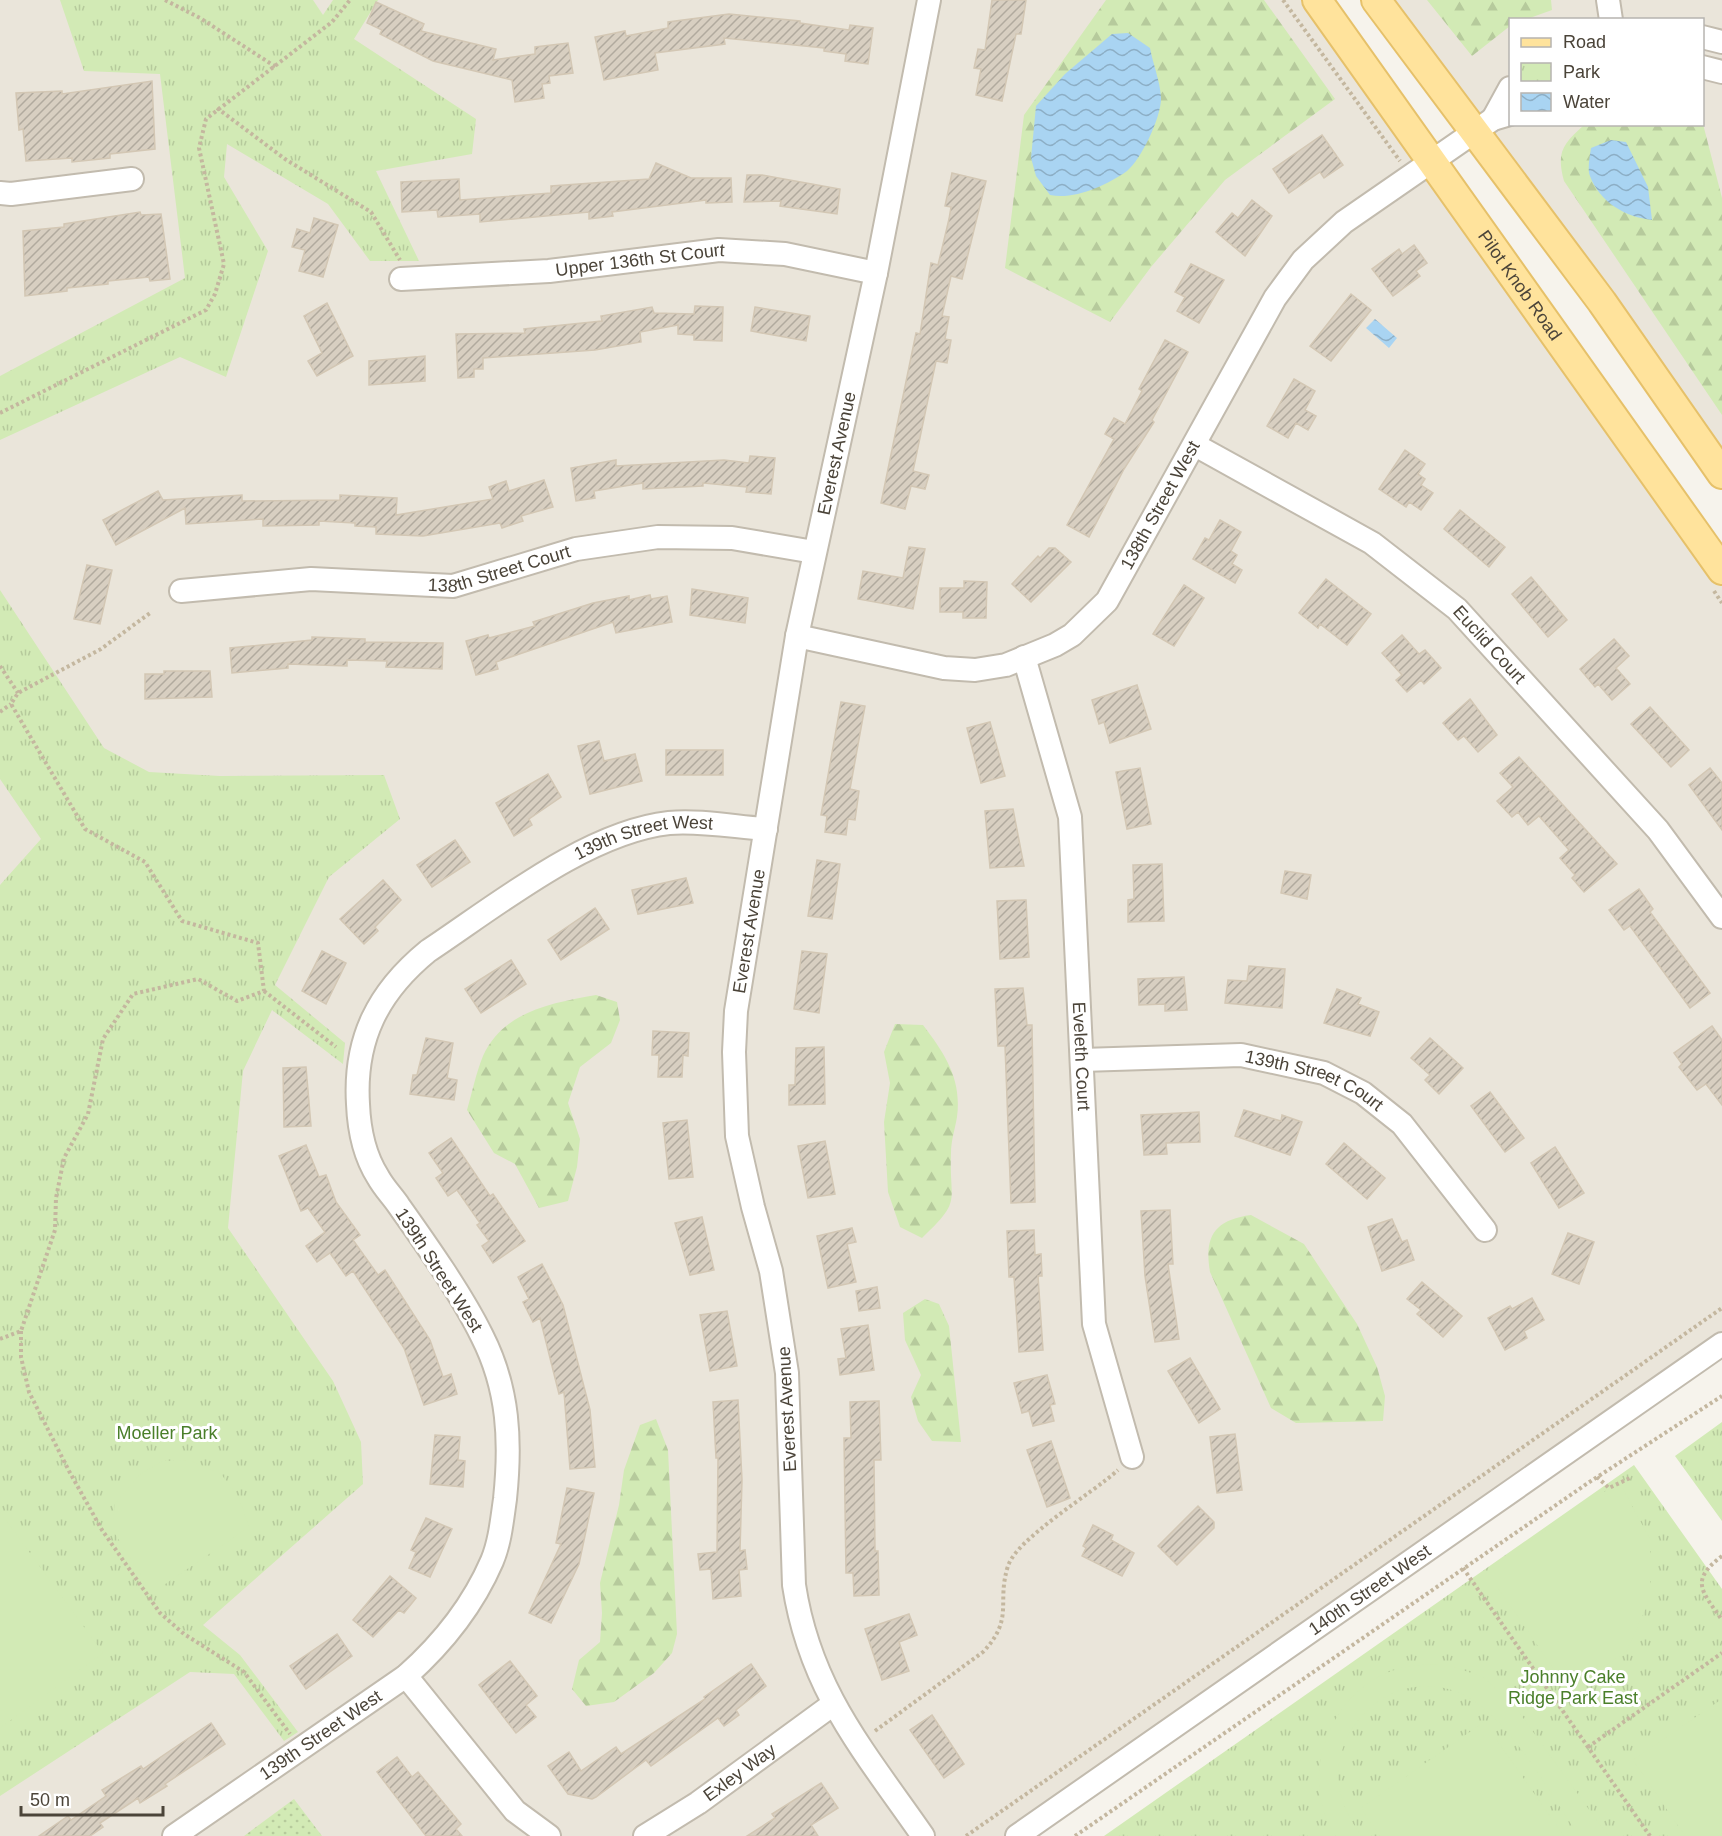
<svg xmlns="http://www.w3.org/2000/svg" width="1722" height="1836" font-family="Arial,sans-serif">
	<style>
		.residential { fill: #eae5da; fill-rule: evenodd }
		.grass { fill: url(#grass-dots) }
		.forest { fill: url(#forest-firs) }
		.park { fill: url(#park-tufts) }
		.pitch { fill: #d2eab5 }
		.water { fill: url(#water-waves) }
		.building { fill: url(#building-hatch); stroke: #d3c7b4; stroke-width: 1.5 }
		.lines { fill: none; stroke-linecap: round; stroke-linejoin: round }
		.minor-casing { stroke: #c2bbae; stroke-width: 26 }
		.major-casing { stroke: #e6c16a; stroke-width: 32 }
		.path { stroke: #c4b79f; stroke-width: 4; stroke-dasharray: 3 3; stroke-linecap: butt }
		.minor { stroke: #fff; stroke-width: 22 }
		.major { stroke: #ffe39c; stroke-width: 28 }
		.labels { text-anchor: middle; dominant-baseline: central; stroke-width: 6; stroke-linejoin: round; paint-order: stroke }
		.street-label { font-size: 18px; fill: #4b4439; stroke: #fff }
		.park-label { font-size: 18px; fill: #4a7f2a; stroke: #fff }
	</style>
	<defs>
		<pattern id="grass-dots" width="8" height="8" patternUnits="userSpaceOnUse" patternTransform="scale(1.5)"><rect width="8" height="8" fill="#d2eab5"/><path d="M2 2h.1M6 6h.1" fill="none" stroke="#b6ca9c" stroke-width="1.8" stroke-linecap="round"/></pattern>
		<pattern id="forest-firs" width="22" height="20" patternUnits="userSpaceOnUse" patternTransform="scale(1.5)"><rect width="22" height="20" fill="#d2eab5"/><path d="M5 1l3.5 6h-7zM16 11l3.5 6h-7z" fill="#b6ca9c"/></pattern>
		<pattern id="park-tufts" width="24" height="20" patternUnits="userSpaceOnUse" patternTransform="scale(1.5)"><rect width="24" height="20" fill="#d2eab5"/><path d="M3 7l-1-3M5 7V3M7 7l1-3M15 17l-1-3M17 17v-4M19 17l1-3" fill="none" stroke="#b6ca9c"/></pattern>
		<pattern id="water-waves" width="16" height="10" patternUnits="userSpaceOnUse" patternTransform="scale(1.5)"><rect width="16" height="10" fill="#a9d4f2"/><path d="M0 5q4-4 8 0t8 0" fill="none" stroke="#8caec5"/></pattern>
		<pattern id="building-hatch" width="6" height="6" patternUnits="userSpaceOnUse" patternTransform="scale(1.5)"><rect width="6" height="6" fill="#d8cfc1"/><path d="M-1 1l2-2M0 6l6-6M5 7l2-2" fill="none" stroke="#b1aa9e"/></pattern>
	</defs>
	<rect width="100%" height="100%" fill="#f6f3ec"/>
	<!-- residential -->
	<path class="residential" d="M0 0H1317L1722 570V1344L1017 1836H0Z
		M1376 0H1722V474ZM1510 20H1702V124H1510Z"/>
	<!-- grass -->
	<path class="grass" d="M294 1799 322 1836H244Z"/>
	<!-- forest -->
	<path class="forest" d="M1106 0H1264L1335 99 1225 180 1151 267 1110 322 1005 268 1024 115Z
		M1427 0H1551L1552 10 1527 19 1510 20V26L1472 56Z
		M1703 124 1722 198V415L1564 181C1556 152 1563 144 1584 125Z
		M596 995 617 1002 620 1020 611 1043 580 1067 568 1103 580 1139 577 1167 568 1201 539 1208 515 1164 494 1153 467 1110C472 1093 476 1073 483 1056 503 1011 552 1003 596 995Z
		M895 1024 923 1025C945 1054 962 1079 957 1117 955 1129 951 1141 951 1153 949 1204 963 1199 922 1238L900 1227 888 1192 884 1122 890 1083 884 1052Z
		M1251 1215 1304 1244 1357 1324 1377 1367 1385 1396 1383 1421 1296 1423 1271 1408 1210 1272C1204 1237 1214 1220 1251 1215Z
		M925 1299 939 1304 949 1326 961 1442 932 1441 918 1421 911 1397 921 1375 905 1340 903 1313Z
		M656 1419 668 1450 677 1634 672 1653 654 1673 614 1702 586 1706 572 1689 579 1660 600 1642 602 1613 600 1583 619 1505 624 1470 640 1425Z"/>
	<!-- park -->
	<path class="park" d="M60 0H313L323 15 333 0H378L354 39 476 119 472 154 376 171 419 261H370L328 204 227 144 224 177 268 251 226 377 180 357 0 440V376L185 278 160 74 84 71Z
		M0 590 104 748 149 772 220 776 384 775 400 819 329 877 275 985 345 1043 343 1064 272 1010 243 1071 228 1228 333 1381 361 1442 363 1484 203 1625 240 1655 298 1732 284 1741 234 1674 190 1672 0 1796V885L41 839 0 779Z
		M1722 1422V1521L1675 1456Z
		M1634 1465 1722 1589V1836H1104Z"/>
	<!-- pitch -->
	<path class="pitch" d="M189 1460 221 1474 239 1498 249 1527 152 1593 112 1529 115 1504 139 1475 163 1461Z
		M1619 1482 1650 1539V1599L1626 1652 1568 1690 1496 1585V1564Z
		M0 1512 103 1653 0 1728Z
		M1448 1665 1483 1677 1516 1708 1608 1836H1579C1551 1795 1508 1716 1464 1695 1409 1668 1349 1706 1339 1763 1334 1789 1347 1815 1361 1836H1336C1293 1774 1336 1677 1411 1666 1423 1664 1436 1665 1448 1665Z
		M1722 1699V1836H1685L1633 1760Z
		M1484 1722 1564 1836H1380L1361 1808Z"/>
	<!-- water -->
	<path class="water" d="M1128 33 1150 48C1153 64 1160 81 1161 97 1162 116 1141 160 1127 171 1106 186 1074 200 1050 195L1036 176 1031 158 1036 106 1065 74 1112 34Z
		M1611 140 1626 142 1648 187 1652 220C1626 217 1600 203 1590 176 1587 169 1590 156 1591 148Z
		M1375 319 1397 338 1389 348 1366 328Z"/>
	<!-- building -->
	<path class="building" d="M992 0H1026L1021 34H1016L1002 101 976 95 981 69 974 68 978 49 985 50Z
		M376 2 424 24 421 31 496 49 493 60 535 54V47L568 43 573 73 549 76 550 83 542 84 544 98 515 102 512 80 433 61 380 34 382 30 367 23Z
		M729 14 800 21V23L849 30 850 25 873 28 868 64 845 61 846 54 824 51V48L724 38 725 44 655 53 658 70 604 80 595 37 625 31 626 36 668 28V22Z
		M152 81 155 149 110 154V158L72 162V158L26 161 23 129 19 130 16 93 62 91V94Z
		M1322 135 1343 165 1324 178 1320 172 1289 193 1273 169Z
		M656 163 691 178H731L732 202 706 203V200L612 212 613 216 589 219V212L480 222V214L438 217 437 210 402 212 401 182 459 179 460 200 551 193V186L649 179Z
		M952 173 986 181 962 279 951 276 942 316 949 317 945 339 951 340 947 363 936 361 913 471 929 475 925 489 911 486 905 509 881 503 916 333 920 334 931 263 938 265 949 219 951 207 945 206Z
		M747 175H762L840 189 837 214 780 206 781 201 744 202Z
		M1252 200 1272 216 1245 256 1216 232 1232 213 1238 218Z
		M140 212 141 215 161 214 170 279 150 281 149 277 108 281V284L67 288V291L25 296 23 231 64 227V224Z
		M314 218 338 225 323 277 299 271 305 250 292 247 297 229 310 233Z
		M1414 245 1427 263 1416 271 1420 276 1393 296 1372 269 1399 249 1402 254Z
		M1191 264 1224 280 1199 323 1177 311 1185 297 1175 292Z
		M1351 294 1371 310 1331 361 1310 346Z
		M327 303 353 356 317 376 308 361 322 353 304 316Z
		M695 306 723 307 722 341 694 340V335L678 334V325L640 332 641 342 595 350 483 358V369H474V377L458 378 456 334 525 333 524 329 602 321 601 316 652 307 654 313 694 314Z
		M755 307 810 316 806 341 751 331Z
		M1165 340 1188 352 1152 420 1154 422 1124 469 1089 537 1067 525 1114 439 1105 434 1114 418 1125 424 1142 391 1139 389Z
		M425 356V381L369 385V361Z
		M1294 379 1315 391 1305 410 1316 416 1308 430 1296 423 1288 438 1267 426Z
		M1405 450 1425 464 1418 474 1425 479 1421 485 1433 493 1421 510 1409 502 1406 507 1379 489Z
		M750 456 775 458 771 494 746 492 747 487 703 483V486L643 489V483L594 491 595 498 576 501 571 468 616 460V466L724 460 749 463Z
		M544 480 553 507 521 516 523 521 502 528 500 523 423 536 376 534V527L355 526V523L319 521V525L263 526V519L186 524 185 508 116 545 103 520 158 491 163 500 242 495V501L340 500V495L397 498 396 515 493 499 489 487 506 481 509 491Z
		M1460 510 1505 547 1489 567 1444 529Z
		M1220 520 1241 532 1231 551 1237 555 1232 564 1242 570 1235 583 1193 559 1205 538 1209 540Z
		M909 547 925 549 913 609 858 599 863 571 903 578Z
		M1049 548H1055L1071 562 1031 602 1012 584 1038 556 1040 558Z
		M87 565 112 570 100 624 74 619Z
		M1531 577 1567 620 1548 637 1512 594Z
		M1326 579 1371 614 1347 645 1320 624 1318 628 1299 613Z
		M964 581 987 582 986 618H963V612H940V588H964Z
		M1184 585 1204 598 1174 646 1153 634Z
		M692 589 748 598 745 623 690 615Z
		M650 595 651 599 667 596 672 622 616 633 613 622 496 662 498 669 476 675 466 641 488 635 489 638 535 626 533 622 593 603 629 596V600Z
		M1402 635 1419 654 1425 650 1441 668 1424 684 1421 680 1407 692 1396 680 1402 675 1382 653Z
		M312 637 365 639V642L443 643 442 669 386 667 387 661 347 660V666L288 664V668L232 673 230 648 312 640Z
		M1614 639 1629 656 1616 668 1630 684 1612 700 1598 684 1595 687 1580 669Z
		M164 671H210L212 697 145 699V674H164Z
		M1137 685 1151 729 1110 743 1104 722 1099 724 1092 700Z
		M1470 699 1497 735 1478 752 1464 736 1458 740 1443 723Z
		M841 702 865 706 850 789 859 791 855 820 848 819 846 835 825 832 827 816 821 815Z
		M1650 707 1689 750 1671 767 1631 724Z
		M990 722 1005 776 981 783 967 728Z
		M599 741 604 761 635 754 642 781 590 794 578 746Z
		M666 750H723V775H666Z
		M1519 757 1617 864 1584 892 1572 878 1575 875 1560 858 1569 850 1539 816 1528 825 1518 812 1512 817 1497 801 1513 787 1500 773Z
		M1140 768 1151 824 1127 829 1116 772Z
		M1710 768 1722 783V830L1689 785Z
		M548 774 561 797 529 819 532 825 514 836 496 803Z
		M1013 809 1024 866 990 868 985 811Z
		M455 840 470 862 432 887 417 865Z
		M817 860 840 864 832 919 808 916Z
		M1162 864 1164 921 1128 922V900L1134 899 1133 865Z
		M1285 871 1311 875 1307 899 1281 893Z
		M686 878 693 903 638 914 632 890Z
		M383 880 401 900 375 927 378 931 364 944 340 919Z
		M1639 889 1653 909 1650 912 1710 993 1690 1008 1630 926 1624 930 1609 910Z
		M1026 900 1029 957 1000 959 997 901Z
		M595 908 609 929 561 960 548 940Z
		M322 951 346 963 326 1004 302 991Z
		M802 951 827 954 819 1013 794 1009Z
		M511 960 526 984 481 1013 465 989Z
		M1249 966 1285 969 1282 1008 1225 1003 1228 980 1247 981Z
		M1184 977 1187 1010 1165 1011V1004L1139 1005 1138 979Z
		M1023 988 1027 1025H1032L1035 1202 1011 1203 1005 1046H998L995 989Z
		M1337 989 1361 998 1358 1004 1379 1012 1370 1036 1324 1023Z
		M1712 1026 1722 1040V1105L1706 1084 1697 1090 1679 1067 1682 1064 1674 1053Z
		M653 1031 689 1033 688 1056 683 1055 682 1077H658L659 1055H652Z
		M426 1038 453 1043 447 1078 457 1080 454 1100 410 1094 413 1075H417Z
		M1430 1038 1463 1068 1439 1094 1425 1080 1430 1075 1411 1058Z
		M824 1047 825 1104 789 1105V1085H795L796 1048Z
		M306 1067 311 1126 284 1127 283 1068Z
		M1490 1092 1524 1138 1505 1152 1471 1106Z
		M1244 1110 1281 1121 1282 1115 1302 1122 1290 1155 1235 1136Z
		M1199 1112 1200 1142 1166 1143 1167 1154 1144 1155 1141 1115Z
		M687 1120 693 1177 669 1179 663 1123Z
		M451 1138 490 1196 493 1194 525 1241 493 1263 482 1246 489 1241 477 1225 480 1223 457 1190 448 1196 436 1178 443 1173 429 1153Z
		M825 1141 835 1194 808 1198 798 1146Z
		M1344 1143 1385 1178 1367 1199 1326 1164Z
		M306 1145 319 1177 326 1175 336 1202 360 1235 353 1240 378 1275 385 1270 430 1340 443 1377 451 1374 457 1394 424 1405 404 1348 353 1271 346 1276 330 1253 317 1262 306 1246 325 1232 308 1208 301 1211 279 1156Z
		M1555 1147 1584 1193 1559 1208 1531 1163Z
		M1170 1210 1173 1264H1168L1179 1339 1155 1342 1145 1276 1141 1211Z
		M702 1217 714 1270 690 1275 675 1223Z
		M1392 1219 1402 1242 1407 1240 1414 1260 1382 1271 1368 1227Z
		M852 1228 856 1242 847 1244 856 1282 828 1288 817 1236Z
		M1034 1230 1035 1255 1041 1254 1042 1276H1038L1043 1350 1019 1352 1014 1277H1009L1007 1231Z
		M1568 1233 1594 1242 1579 1284 1552 1274Z
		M542 1264 563 1305 590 1410 595 1467 570 1469 564 1392 559 1394 540 1318 533 1322 523 1302 529 1299 518 1277Z
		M1422 1282 1462 1316 1443 1337 1417 1314 1421 1310 1407 1299Z
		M877 1287 880 1308 859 1311 856 1291Z
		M1532 1298 1544 1320 1524 1331 1527 1338 1505 1350 1488 1318 1510 1306 1512 1309Z
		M727 1311 737 1366 710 1371 700 1315Z
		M868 1325 874 1370 840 1375 838 1359 846 1358 841 1329Z
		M1190 1358 1220 1409 1199 1423 1168 1371Z
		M1047 1375 1055 1404 1050 1405 1054 1421 1033 1426 1029 1411 1022 1413 1014 1383Z
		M738 1400 742 1480 740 1551 745 1550 747 1569 739 1570 741 1596 713 1599 711 1569 700 1570 698 1554 717 1552 718 1458H716L713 1402Z
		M879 1401 881 1460H874L875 1551H878L879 1595 854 1596 853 1573H846L844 1438H851L850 1402Z
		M1235 1434 1242 1490 1217 1493 1210 1437Z
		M435 1435 460 1437 458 1460 465 1461 463 1487 430 1484Z
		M1051 1441 1070 1498 1047 1507 1027 1450Z
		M567 1488 594 1493 579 1564 551 1623 529 1613 561 1544 556 1543Z
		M1198 1506 1214 1522V1528L1177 1565 1158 1546Z
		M426 1518 452 1529 430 1577 409 1568 416 1552 411 1550Z
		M1093 1525 1113 1535 1111 1540 1134 1553 1122 1576 1082 1556 1086 1548 1083 1546Z
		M390 1576 416 1598 404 1613 399 1610 373 1637 353 1620Z
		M909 1614 917 1635 899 1642 909 1671 882 1680 865 1629Z
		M337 1634 352 1656 306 1689 290 1666Z
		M510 1661 537 1696 526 1705 536 1717 516 1733 479 1685Z
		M751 1664 766 1686 736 1710 739 1715 724 1726 718 1718 651 1766 646 1760 596 1797 592 1799 568 1794 548 1766 569 1752 581 1771 616 1747 621 1754 705 1699 704 1697Z
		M932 1715 964 1764 944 1778 910 1730Z
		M211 1723 225 1744 165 1784 167 1786 140 1803 138 1798 100 1823 103 1827 90 1836H39L68 1816 71 1820 106 1796 102 1790 141 1766 143 1769Z
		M397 1757 412 1777 418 1772 461 1824 456 1829 462 1836H426L377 1772Z
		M821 1783 838 1808 811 1825 818 1836H747L775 1818 772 1814Z"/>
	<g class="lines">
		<!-- minor casing -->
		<g class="minor-casing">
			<g id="minor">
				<path d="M1608 0 1611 20"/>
				<path d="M1702 37 1722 42"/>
				<path d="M1702 67 1722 72"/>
				<path d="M1493 119 1510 88"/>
				<path d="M0 193 11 194 132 179"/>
				<path id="s1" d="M401 279 549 271 719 250 785 254 876 273"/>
				<path id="s2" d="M1195 445 1372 543 1457 609 1658 830 1722 917"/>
				<path id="s3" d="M181 591 311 579 453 586 576 549 658 537 732 538 814 552"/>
				<path id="s4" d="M797 636 944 668 975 670 1006 665 1055 645 1072 635 1107 601 1275 298 1303 260 1344 222 1493 119 1510 114"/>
				<path id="s5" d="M1024 657 1070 817 1094 1324 1132 1457"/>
				<path id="s6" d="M1082 1060 1241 1055 1324 1073 1363 1093 1402 1124 1485 1230"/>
				<path d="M406 1676 515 1811 549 1836"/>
				<path id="s7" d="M174 1836 406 1676C442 1644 473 1605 492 1561 500 1542 502 1520 505 1499 511 1442 509 1389 482 1336 462 1295 426 1244 399 1206 393 1197 384 1188 378 1177 364 1155 359 1129 358 1104 354 1039 378 992 428 951 496 906 587 832 669 823 699 820 736 827 766 829"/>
				<path id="s8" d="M645 1836 698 1803 832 1705"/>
				<path id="s9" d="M923 1836C864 1751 810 1690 794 1585L787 1373 771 1271 753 1207 737 1136 734 1052 736 1011 797 636 876 273 929 0"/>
				<path id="s10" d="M1017 1836 1722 1344"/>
			</g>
		</g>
		<!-- major casing -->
		<g class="major-casing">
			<g id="major">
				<path id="s11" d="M1317 0 1722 570"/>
				<path d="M1376 0 1602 302 1722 474"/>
			</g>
		</g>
		<!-- path -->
		<path class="path" d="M165 0 200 18 276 67
			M1283 0 1400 161
			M217 108 285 159 371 212 400 260
			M0 413 206 310 215 294 224 264 199 148 206 119 332 22 350 0
			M1714 591 1722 603
			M0 666 18 693
			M0 712 11 704
			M264 991 336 1047
			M21 1331V1357L29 1392 69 1471 102 1530 160 1613 184 1634 244 1672 290 1734
			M0 1339 21 1331 55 1230 56 1198 64 1158 88 1114 103 1039 133 994 198 979 237 1001 264 991 258 943 182 921 145 862 85 829 11 704 18 693 101 649 150 613
			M1597 1477 1609 1488 1630 1478
			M1722 1556C1689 1581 1702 1591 1722 1620
			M1463 1568 1650 1836
			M875 1731 983 1652C1015 1618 996 1603 1008 1566 1017 1538 1093 1493 1118 1470
			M1588 1747 1722 1653
			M966 1836 1722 1308
			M1075 1836 1588 1483 1722 1396"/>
		<!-- minor -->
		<use href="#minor" class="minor"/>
		<!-- major -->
		<use href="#major" class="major"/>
	</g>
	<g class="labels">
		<!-- street labels -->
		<g class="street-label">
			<text stroke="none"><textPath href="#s1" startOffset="240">Upper 136th St Court</textPath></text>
			<text stroke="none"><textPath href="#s11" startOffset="350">Pilot Knob Road</textPath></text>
			<text stroke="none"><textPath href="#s9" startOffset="1432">Everest Avenue</textPath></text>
			<text stroke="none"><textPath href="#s4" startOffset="444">138th Street West</textPath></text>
			<text stroke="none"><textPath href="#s3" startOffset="321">138th Street Court</textPath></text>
			<text stroke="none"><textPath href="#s2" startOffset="358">Euclid Court</textPath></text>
			<text stroke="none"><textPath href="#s7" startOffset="1347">139th Street West</textPath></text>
			<text stroke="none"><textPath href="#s9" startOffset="946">Everest Avenue</textPath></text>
			<text stroke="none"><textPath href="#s5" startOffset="406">Eveleth Court</textPath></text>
			<text stroke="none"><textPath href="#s6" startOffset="237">139th Street Court</textPath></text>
			<text transform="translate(439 1270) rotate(57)">139th Street West</text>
			<text transform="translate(787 1409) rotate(-93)">Everest Avenue</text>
			<text stroke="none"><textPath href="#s10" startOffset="430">140th Street West</textPath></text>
			<text stroke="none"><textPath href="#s7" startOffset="178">139th Street West</textPath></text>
			<text stroke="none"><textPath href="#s8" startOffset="114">Exley Way</textPath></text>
		</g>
		<!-- park labels -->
		<g class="park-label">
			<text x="167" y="1433">Moeller Park</text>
			<text x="1573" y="1677">Johnny Cake<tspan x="1573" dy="21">Ridge Park East</tspan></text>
		</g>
	</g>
	<!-- legend -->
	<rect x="1509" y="18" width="195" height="108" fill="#ffffff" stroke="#b7b4b0" stroke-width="1.5"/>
	<rect x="1521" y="38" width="30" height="9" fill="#ffe39c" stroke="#b7b4b0" stroke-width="1.5"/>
	<text x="1563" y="48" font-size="18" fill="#4b4439">Road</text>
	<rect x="1521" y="63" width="30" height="18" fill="url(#park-tufts)" stroke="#b7b4b0" stroke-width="1.5"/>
	<text x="1563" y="78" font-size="18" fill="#4b4439">Park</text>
	<rect x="1521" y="93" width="30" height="18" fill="url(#water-waves)" stroke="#b7b4b0" stroke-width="1.5"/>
	<text x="1563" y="108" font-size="18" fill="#4b4439">Water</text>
	<!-- scale -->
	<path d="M21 1806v9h142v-9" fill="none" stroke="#4b4439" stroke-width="3"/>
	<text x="30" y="1806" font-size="18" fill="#4b4439" stroke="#ffffff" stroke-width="4.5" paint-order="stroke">50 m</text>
</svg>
